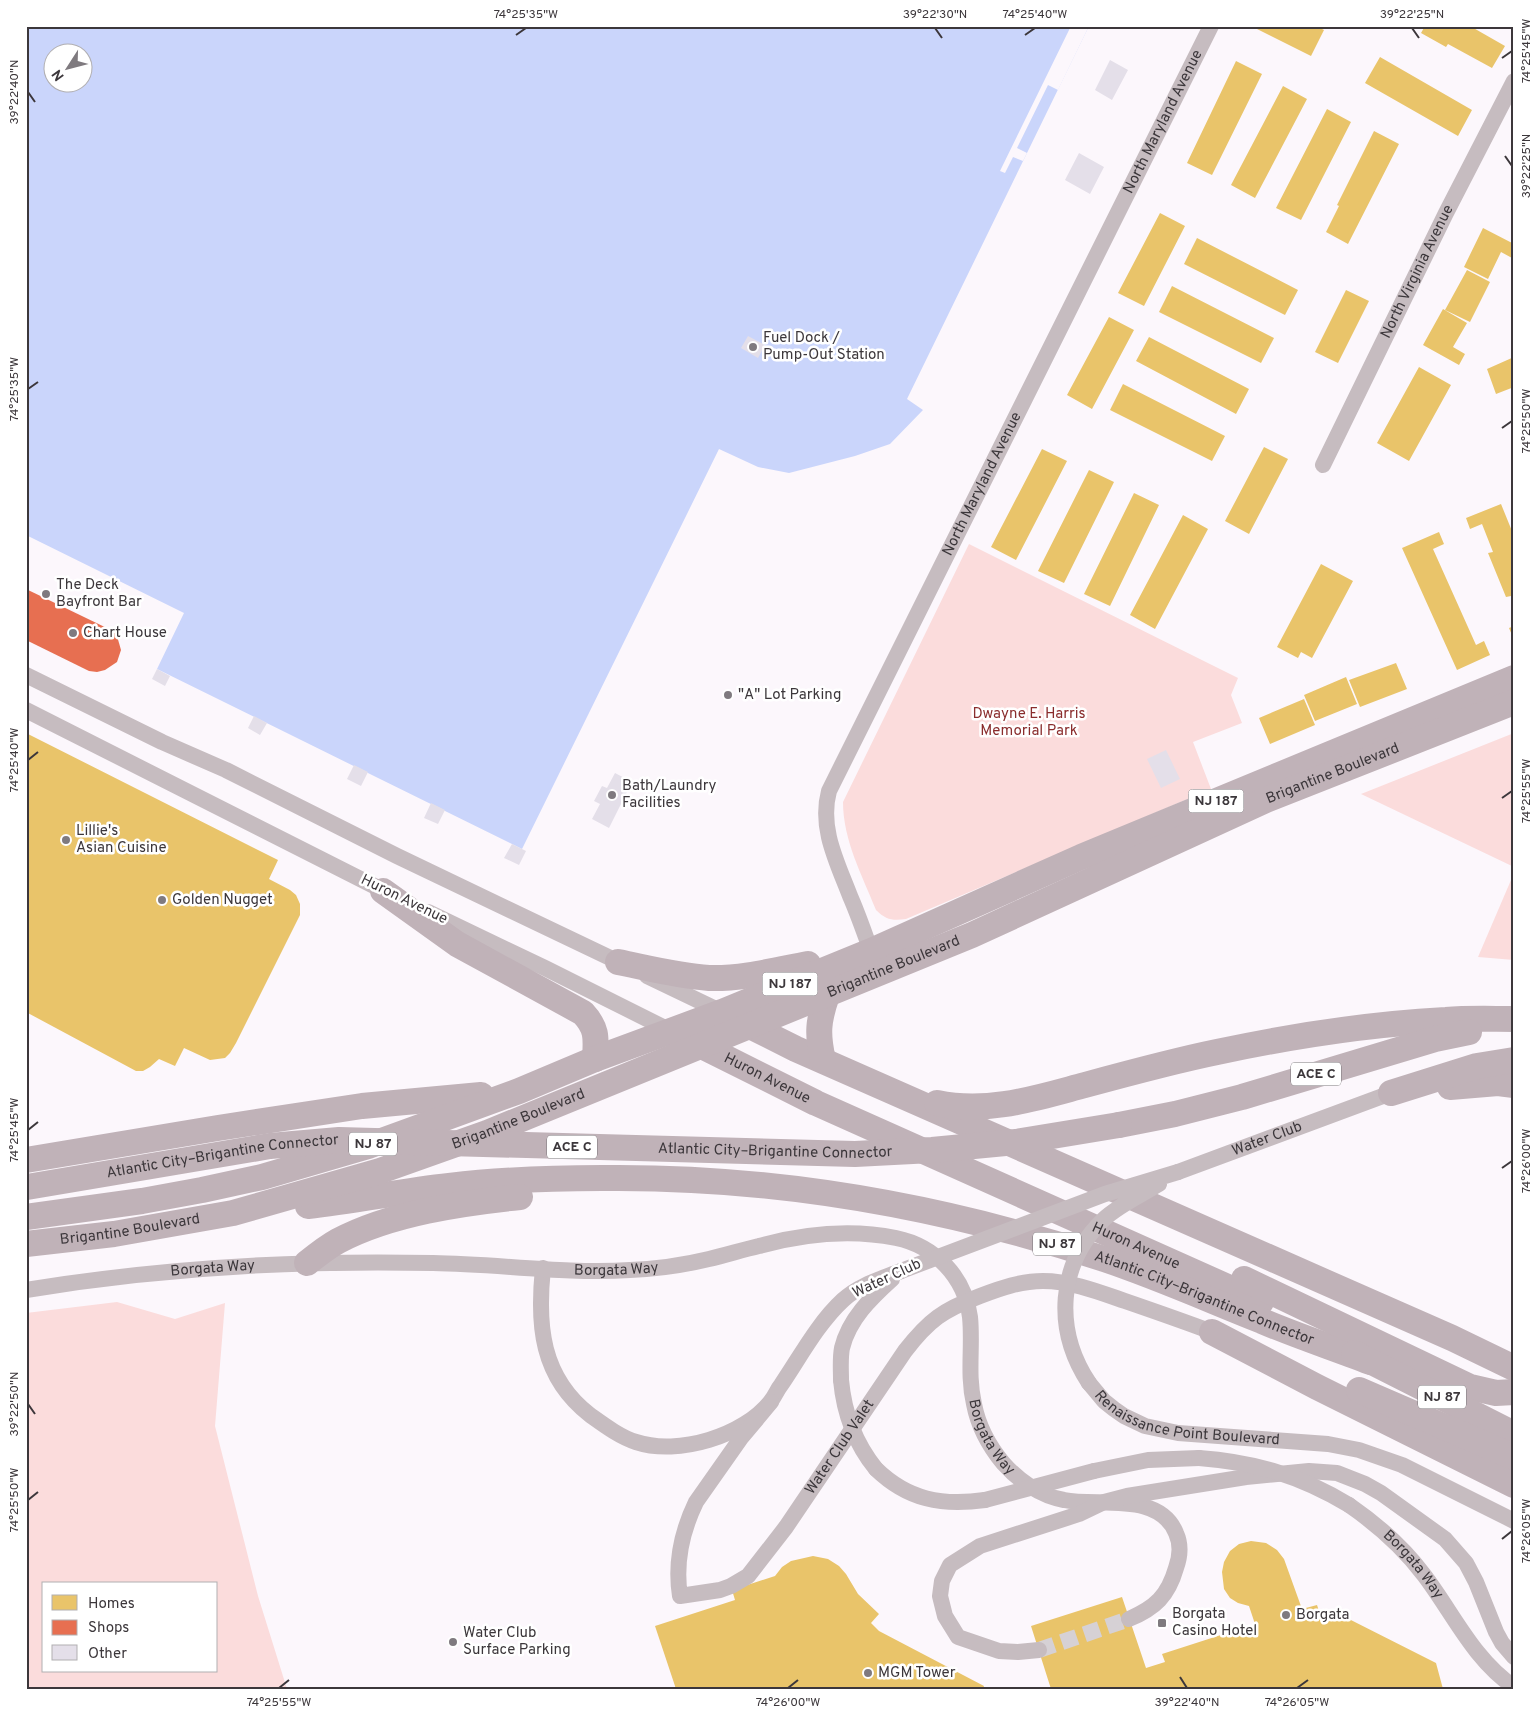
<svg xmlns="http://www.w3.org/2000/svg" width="1540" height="1715" font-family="Overpass,sans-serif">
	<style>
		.green { fill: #fbdcdc; fill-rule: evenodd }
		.water { fill: #cad5fb; fill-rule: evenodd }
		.pier { fill: #fcf7fc }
		.homes { fill: #e9c46a }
		.shops { fill: #e76f51 }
		.building { fill: #e4dfe9 }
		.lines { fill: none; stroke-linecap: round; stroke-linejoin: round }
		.minor-tunnel { stroke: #d6d1d5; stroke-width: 16; stroke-dasharray: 16 8; stroke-linecap: butt }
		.minor { stroke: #c6bcc0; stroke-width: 16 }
		.primary { stroke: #c0b2b8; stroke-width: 26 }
		.minor-bridge { stroke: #c6bcc0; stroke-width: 16 }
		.primary-bridge { stroke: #c0b2b8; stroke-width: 26 }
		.ticks { fill: none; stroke: #3c373b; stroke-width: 2 }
		.poi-dot { fill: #7f7a7f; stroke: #fff; stroke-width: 2 }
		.labels { text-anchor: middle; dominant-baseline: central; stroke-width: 5; stroke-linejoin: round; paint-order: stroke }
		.shield { fill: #fff; stroke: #767376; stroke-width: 1 }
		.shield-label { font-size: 14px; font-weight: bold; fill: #3c373b }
		.street-label { font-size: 15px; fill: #3c373b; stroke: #fff }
		.poi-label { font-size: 15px; fill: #3c373b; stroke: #fff; text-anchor: start }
		.park-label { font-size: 15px; fill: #8a2d2d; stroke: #fff }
		.neatline { fill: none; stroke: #3c373b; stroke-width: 2 }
		.ticks-label { font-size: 12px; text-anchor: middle; fill: #3c373b }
	</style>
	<rect width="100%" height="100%" fill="#fcf7fc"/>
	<!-- green -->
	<path class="green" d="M969 544 1238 678 1231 695 1242 723 1193 742 1211 789 906 919C893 921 886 920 876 910 862 875 843 840 843 802Z
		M1514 733V867L1361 794Z
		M1514 873V960L1478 957Z
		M117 1302 175 1319 225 1303 215 1426 258 1596 287 1689H26V1313ZM44 1584H216V1671H44Z"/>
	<!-- water -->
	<path class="water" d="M26 26H1089L907 399 923 410 890 444 855 456 789 473 758 467 719 449 522 849 157 669 184 613 26 535ZM52 52H82V82H52Z"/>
	<!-- pier -->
	<path class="pier" d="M1071 26H1089L1058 90 1048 85 1017 148 1027 153 1023 161 1013 157 1005 173 1000 171Z"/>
	<!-- homes -->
	<path class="homes" d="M1251 26H1316L1324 30 1311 56Z
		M1425 26H1470L1505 46 1492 68 1448 44 1446 47 1421 33Z
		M1380 57 1472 110 1458 136 1365 83Z
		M1236 61 1262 74 1212 175 1187 163Z
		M1283 86 1307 99 1255 198 1231 185Z
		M1327 109 1351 122 1301 220 1276 208Z
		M1374 131 1399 144 1348 244 1326 232 1339 206 1337 205Z
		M1160 213 1185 226 1144 306 1118 293Z
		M1483 228 1514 244 1512 258 1501 252 1488 279 1464 267Z
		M1197 238 1298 290 1285 315 1184 264Z
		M1467 270 1490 282 1470 322 1445 310Z
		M1172 286 1274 338 1261 363 1159 312Z
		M1346 290 1369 301 1338 363 1315 352Z
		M1443 309 1467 323 1453 347 1465 354 1459 365 1423 345Z
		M1109 317 1134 330 1092 409 1067 395Z
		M1149 337 1249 389 1236 414 1136 361Z
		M1514 357V387L1496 394 1487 369Z
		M1419 367 1451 385 1409 461 1377 443Z
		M1123 384 1225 436 1212 461 1110 410Z
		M1264 447 1288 459 1249 534 1225 521Z
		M1042 449 1067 461 1016 560 991 547Z
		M1089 470 1114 482 1064 583 1038 571Z
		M1134 493 1159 505 1110 606 1084 594Z
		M1501 504 1514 536V603L1511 596 1506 597 1488 553 1493 552 1482 524 1470 529 1466 518Z
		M1183 515 1208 529 1155 629 1130 615Z
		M1439 532 1444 544 1433 549 1476 645 1484 641 1490 655 1457 670 1402 548Z
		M1321 564 1353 581 1312 658 1301 652 1298 658 1277 647Z
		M1514 626V640L1509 628Z
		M1396 663 1407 689 1360 707 1349 680Z
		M1346 677 1357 704 1315 721 1304 695Z
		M1304 699 1315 725 1270 744 1259 718Z
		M26 733 278 860 269 879 290 890 296 895 300 904V915L236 1043 230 1053 225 1058 210 1060 184 1048 175 1066 159 1059 150 1067 143 1071H136L26 1012Z
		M1251 1541 1266 1543 1277 1550 1284 1559 1302 1609 1317 1605 1321 1617 1337 1613 1436 1663 1443 1689H1051L1031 1626 1122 1597 1146 1668 1165 1662 1162 1654 1255 1624 1249 1606 1238 1603 1230 1598 1224 1589 1222 1572 1224 1562 1230 1551 1239 1544Z
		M813 1556 828 1559 839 1566 846 1574 858 1594 879 1614 871 1623 879 1631 984 1686 983 1689H676L655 1626 735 1600 732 1590 775 1576 782 1567 791 1561Z"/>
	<!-- shops -->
	<path class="shops" d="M26 589 113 631 117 636 121 650 117 662 105 670 97 672 89 671 26 640Z"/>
	<!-- building -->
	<path class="building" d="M1110 60 1128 70 1112 100 1095 90Z
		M1079 153 1104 167 1090 194 1065 180Z
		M748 336 765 345 758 358 741 348Z
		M157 669 170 676 165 686 152 679Z
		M254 716 267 723 260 735 248 728Z
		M1166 750 1180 779 1161 788 1147 759Z
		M354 765 368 772 361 786 347 779Z
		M615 773 632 782 609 828 592 819 600 804 594 801 602 786 607 788Z
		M431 803 445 810 438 824 424 818Z
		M512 844 526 851 519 865 504 858Z"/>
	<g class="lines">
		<!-- minor-tunnel -->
		<path class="minor-tunnel" d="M1039 1650 1129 1619"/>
		<!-- minor -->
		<g class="minor">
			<path id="s1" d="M1323 465 1446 213 1514 81"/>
			<path d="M26 675 162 742 226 770 397 856 625 965"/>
			<path d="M26 710 390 894"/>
			<path d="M428 912 545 968 671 1031"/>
			<path id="s2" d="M871 951C864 932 858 914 850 896 837 862 819 828 829 791L1211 26"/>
			<path d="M647 976 722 1012"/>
			<path id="s3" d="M1178 1172 1391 1093"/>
			<path d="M543 1268C537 1325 541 1377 590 1415 604 1425 620 1437 636 1442 678 1456 744 1436 771 1401 775 1396 777 1390 781 1385 800 1357 818 1323 843 1300 859 1285 881 1279 901 1271"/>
			<path id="s4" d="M26 1290C160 1268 298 1260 433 1263 499 1264 565 1274 630 1270 656 1269 684 1265 709 1259 726 1255 742 1250 759 1246 803 1234 851 1229 896 1238 935 1246 965 1277 970 1317 973 1346 967 1374 974 1404 978 1425 989 1446 1003 1463 1018 1480 1040 1496 1064 1500 1098 1507 1159 1491 1176 1533 1181 1544 1180 1557 1176 1568 1168 1596 1155 1608 1129 1619"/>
			<path d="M841 1380C841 1369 840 1358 842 1348 849 1319 871 1298 892 1279"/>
			<path id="s5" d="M1089 1383 1104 1401 1114 1409 1124 1416 1145 1426 1178 1433 1328 1444 1359 1450 1402 1465 1514 1521"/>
			<path id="s6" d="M771 1402 741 1438 696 1502C682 1531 675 1564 680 1596L720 1590 731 1586 748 1576 786 1527 905 1351C929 1320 943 1310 980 1296 1001 1288 1021 1281 1043 1281 1071 1281 1099 1292 1125 1301 1154 1311 1183 1321 1212 1332"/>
			<path d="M876 1469C908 1500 942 1506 985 1500"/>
			<path d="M1094 1471 1148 1460 1199 1458"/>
			<path id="s7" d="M1349 1505C1378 1525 1403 1547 1424 1575 1453 1613 1473 1659 1514 1687"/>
			<path d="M1039 1650 1018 1652 999 1651 958 1637 945 1616 940 1596 942 1581 950 1565 980 1546 1079 1514 1104 1502 1127 1496 1246 1477 1309 1471 1337 1473 1365 1484 1381 1493 1445 1539 1466 1563 1476 1582 1496 1632 1502 1643 1514 1657"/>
		</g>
		<!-- primary -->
		<g class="primary">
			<path d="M383 891 457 944 583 1013C598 1029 596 1039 595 1059"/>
			<path d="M618 962C648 968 678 976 709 978 742 979 776 970 808 964"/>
			<path d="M740 1021 796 1049 1452 1338 1514 1368"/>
			<path id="s8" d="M692 1041 816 1103 1261 1302"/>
			<path d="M823 1060C817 1034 818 1021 827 995"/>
			<path d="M1450 1087 1498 1083 1514 1085"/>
			<path d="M1391 1093 1477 1066 1514 1060"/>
			<path d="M937 1103C988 1114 1036 1098 1085 1085 1129 1073 1173 1061 1217 1052 1292 1036 1369 1024 1446 1020 1468 1018 1491 1019 1514 1019"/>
			<path d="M1119 1125 1175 1114 1242 1097 1435 1039 1469 1032"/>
			<path d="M26 1160 218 1128 362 1106 481 1095"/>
			<path id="s9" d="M308 1206C355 1201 402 1191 449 1186 500 1180 551 1178 602 1178 772 1176 943 1206 1104 1259 1158 1277 1209 1300 1262 1321 1297 1336 1334 1348 1370 1362"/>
			<path d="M26 1217 142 1201 202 1190 262 1177 368 1146 519 1091 595 1059 722 1012 871 951 1081 857 1514 678"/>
			<path id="s10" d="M26 1244 114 1234 233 1213 380 1171 487 1133 972 935 1266 800 1514 702"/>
			<path d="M307 1263C317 1255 327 1247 338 1241 391 1213 462 1203 520 1197"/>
			<path d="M1244 1279 1470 1387 1496 1393 1514 1392"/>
			<path d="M1212 1332 1317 1387 1514 1485"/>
			<path d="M1354 1353 1514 1434"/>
			<path d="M1359 1390 1514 1457"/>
		</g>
		<!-- minor-bridge -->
		<path class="minor-bridge" d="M901 1271 1105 1194 1178 1172
			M841 1380C844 1413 854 1442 876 1469
			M1089 1383C1054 1330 1057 1264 1104 1219 1119 1205 1141 1195 1159 1184
			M1199 1458C1255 1462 1301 1476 1349 1505
			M985 1500 1094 1471"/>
		<!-- primary-bridge -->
		<path class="primary-bridge" id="s11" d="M27 1187 270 1146 339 1140 855 1154 932 1150 1016 1142 1119 1125"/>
	</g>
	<!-- ticks -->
	<path class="ticks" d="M935 28 942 38M1412 28 1419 38M516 35 526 28M1025 35 1035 28M1502 58 1512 51M28 92 35 102M1505 156 1512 166M28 389 38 382M1502 428 1512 421M28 760 38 752M1502 798 1512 791M28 1130 38 1122M1502 1168 1512 1161M28 1404 35 1414M28 1500 38 1492M1502 1539 1512 1531M1180 1677 1187 1688M279 1688 289 1680M788 1688 798 1680M1297 1688 1308 1680"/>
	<!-- markers -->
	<g class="poi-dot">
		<circle cx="753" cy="347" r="5"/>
		<circle cx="46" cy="594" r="5"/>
		<circle cx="73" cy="633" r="5"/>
		<circle cx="728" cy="695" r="5"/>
		<circle cx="612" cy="795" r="5"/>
		<circle cx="66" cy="840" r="5"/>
		<circle cx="162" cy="900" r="5"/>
		<circle cx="1286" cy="1615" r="5"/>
		<rect x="1157" y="1618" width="10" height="10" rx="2.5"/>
		<circle cx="453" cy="1642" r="5"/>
		<circle cx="868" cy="1673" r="5"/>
	</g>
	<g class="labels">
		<!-- shield labels -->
		<g class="shield">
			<rect x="1188.5" y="789.5" width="55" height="23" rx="4"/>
			<rect x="762.5" y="972.5" width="55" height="23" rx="4"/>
			<rect x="1291" y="1062.5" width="50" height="23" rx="4"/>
			<rect x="349" y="1132.5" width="48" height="23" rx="4"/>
			<rect x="547" y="1135.5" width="50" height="23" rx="4"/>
			<rect x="1033" y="1232.5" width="48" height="23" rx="4"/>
			<rect x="1418" y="1385.5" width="48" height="23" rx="4"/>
		</g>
		<g class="shield-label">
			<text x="1216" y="801">NJ 187</text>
			<text x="790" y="984">NJ 187</text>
			<text x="1316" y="1074">ACE C</text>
			<text x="373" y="1144">NJ 87</text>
			<text x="572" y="1147">ACE C</text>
			<text x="1057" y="1244">NJ 87</text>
			<text x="1442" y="1397">NJ 87</text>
		</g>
		<!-- street labels -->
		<g class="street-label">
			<text stroke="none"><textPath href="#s2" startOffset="916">North Maryland Avenue</textPath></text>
			<text stroke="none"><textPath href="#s1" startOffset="215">North Virginia Avenue</textPath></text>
			<text stroke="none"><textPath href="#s2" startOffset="511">North Maryland Avenue</textPath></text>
			<text stroke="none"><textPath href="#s10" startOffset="1395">Brigantine Boulevard</textPath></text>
			<text transform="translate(404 900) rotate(26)">Huron Avenue</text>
			<text stroke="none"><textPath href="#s10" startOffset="915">Brigantine Boulevard</textPath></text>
			<text stroke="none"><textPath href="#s8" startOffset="84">Huron Avenue</textPath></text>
			<text stroke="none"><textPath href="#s10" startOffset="510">Brigantine Boulevard</textPath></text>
			<text stroke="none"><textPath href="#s3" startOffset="95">Water Club</textPath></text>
			<text stroke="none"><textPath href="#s11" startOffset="752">Atlantic City–Brigantine Connector</textPath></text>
			<text stroke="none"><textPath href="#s11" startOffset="198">Atlantic City–Brigantine Connector</textPath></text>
			<text stroke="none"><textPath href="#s10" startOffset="105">Brigantine Boulevard</textPath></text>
			<text stroke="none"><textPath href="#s8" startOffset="489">Huron Avenue</textPath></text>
			<text stroke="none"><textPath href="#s4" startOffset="592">Borgata Way</textPath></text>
			<text stroke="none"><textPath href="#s4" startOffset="188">Borgata Way</textPath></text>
			<text transform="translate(887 1279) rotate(-25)">Water Club</text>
			<text stroke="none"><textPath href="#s9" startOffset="914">Atlantic City–Brigantine Connector</textPath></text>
			<text stroke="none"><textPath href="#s5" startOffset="110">Renaissance Point Boulevard</textPath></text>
			<text stroke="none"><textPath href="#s4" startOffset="1116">Borgata Way</textPath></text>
			<text stroke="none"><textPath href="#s6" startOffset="452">Water Club Valet</textPath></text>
			<text stroke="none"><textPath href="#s7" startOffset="88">Borgata Way</textPath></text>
		</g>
		<!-- poi labels -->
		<g class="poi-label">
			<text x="763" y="338">Fuel Dock /<tspan x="763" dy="17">Pump-Out Station</tspan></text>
			<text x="56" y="585">The Deck<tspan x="56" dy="17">Bayfront Bar</tspan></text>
			<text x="83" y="633">Chart House</text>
			<text x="738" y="695">"A" Lot Parking</text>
			<text x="622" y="786">Bath/Laundry<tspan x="622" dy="17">Facilities</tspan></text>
			<text x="76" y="831">Lillie's<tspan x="76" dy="17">Asian Cuisine</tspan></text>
			<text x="172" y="900">Golden Nugget</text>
			<text x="1172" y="1614">Borgata<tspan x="1172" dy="17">Casino Hotel</tspan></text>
			<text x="1296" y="1615">Borgata</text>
			<text x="463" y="1633">Water Club<tspan x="463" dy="17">Surface Parking</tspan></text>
			<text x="878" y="1673">MGM Tower</text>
		</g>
		<!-- park labels -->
		<g class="park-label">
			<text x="1029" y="714">Dwayne E. Harris<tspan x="1029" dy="17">Memorial Park</tspan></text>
		</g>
	</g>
	<!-- border -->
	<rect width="1540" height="1715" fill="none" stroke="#ffffff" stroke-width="55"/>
	<!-- legend -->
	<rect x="42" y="1582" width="175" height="90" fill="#ffffff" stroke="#b1afb1"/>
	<rect x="52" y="1595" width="25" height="15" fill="#e9c46a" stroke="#b1afb1"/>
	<text x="88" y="1608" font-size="15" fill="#3c373b">Homes</text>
	<rect x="52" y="1620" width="25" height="15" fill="#e76f51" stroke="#b1afb1"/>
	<text x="88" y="1632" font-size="15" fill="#3c373b">Shops</text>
	<rect x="52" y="1645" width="25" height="15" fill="#e4dfe9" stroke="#b1afb1"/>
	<text x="88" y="1658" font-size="15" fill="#3c373b">Other</text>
	<!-- north arrow -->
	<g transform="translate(68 68) rotate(234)"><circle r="24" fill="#ffffff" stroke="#b1afb1"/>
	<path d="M0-4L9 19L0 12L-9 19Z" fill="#7f7a7f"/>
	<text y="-8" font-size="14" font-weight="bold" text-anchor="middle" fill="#3c373b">N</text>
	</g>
	<rect x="28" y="28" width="1484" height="1660" class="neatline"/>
	<g class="ticks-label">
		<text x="526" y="18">74°25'35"W</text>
		<text x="935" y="18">39°22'30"N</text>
		<text x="1035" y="18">74°25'40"W</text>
		<text x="1412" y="18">39°22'25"N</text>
		<text transform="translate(1526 51) rotate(-90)" y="4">74°25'45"W</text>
		<text transform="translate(14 92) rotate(-90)" y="4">39°22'40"N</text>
		<text transform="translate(1526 166) rotate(-90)" y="4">39°22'25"N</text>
		<text transform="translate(14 389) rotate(-90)" y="4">74°25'35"W</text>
		<text transform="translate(1526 421) rotate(-90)" y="4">74°25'50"W</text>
		<text transform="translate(14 760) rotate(-90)" y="4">74°25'40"W</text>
		<text transform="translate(1526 791) rotate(-90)" y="4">74°25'55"W</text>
		<text transform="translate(14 1130) rotate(-90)" y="4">74°25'45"W</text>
		<text transform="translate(1526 1161) rotate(-90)" y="4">74°26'00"W</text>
		<text transform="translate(14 1404) rotate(-90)" y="4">39°22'50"N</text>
		<text transform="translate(14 1500) rotate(-90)" y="4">74°25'50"W</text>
		<text transform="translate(1526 1531) rotate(-90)" y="4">74°26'05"W</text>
		<text x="279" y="1706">74°25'55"W</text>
		<text x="788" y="1706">74°26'00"W</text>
		<text x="1187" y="1706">39°22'40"N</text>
		<text x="1297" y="1706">74°26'05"W</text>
	</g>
</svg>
